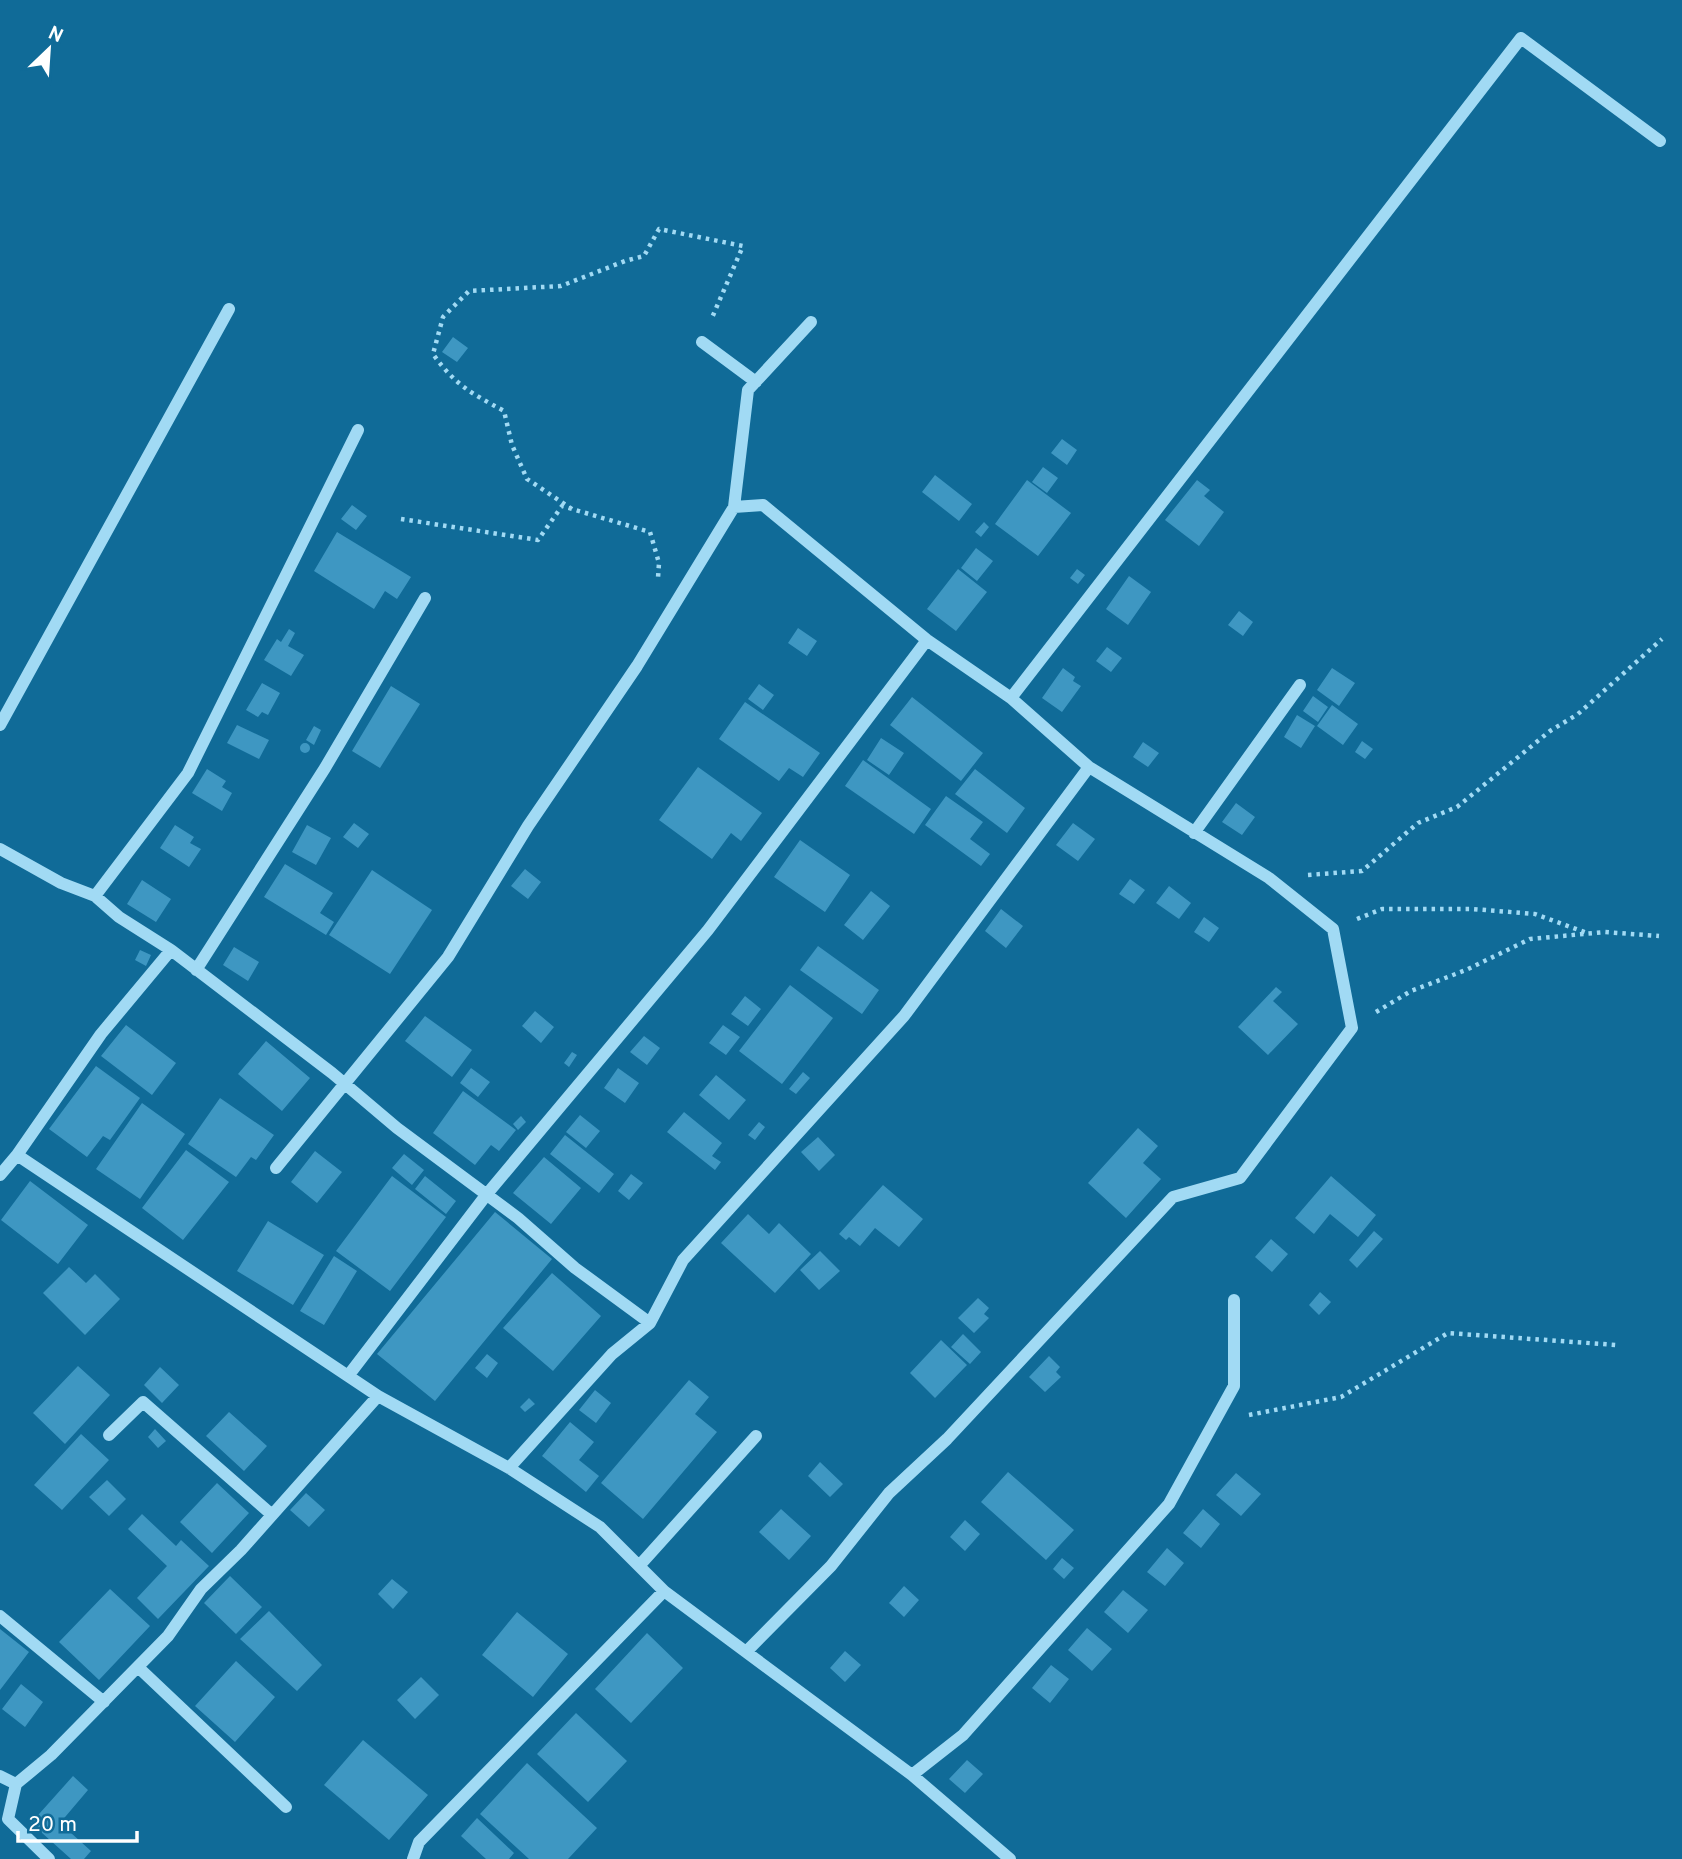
<svg xmlns="http://www.w3.org/2000/svg" width="1682" height="1859" font-family="Overpass,sans-serif">
	<style>
		.building { fill: #3e97c2 }
		.lines { fill: none; stroke-linecap: round; stroke-linejoin: round }
		.path { stroke: #a1daf4; stroke-width: 4.5; stroke-dasharray: 3.5 5; stroke-linecap: butt }
		.minor { stroke: #a1daf4; stroke-width: 12 }
	</style>
	<rect width="100%" height="100%" fill="#106b98"/>
	<!-- building -->
	<path class="building" d="M453 337 468 348 457 362 442 352Z
		M1062 439 1077 450 1067 465 1051 453Z
		M1043 467 1058 478 1047 493 1032 482Z
		M935 475 972 504 959 521 922 492Z
		M1027 480 1071 513 1038 556 995 524Z
		M1197 480 1210 490 1204 496 1224 512 1199 546 1165 520Z
		M352 505 367 516 356 530 341 519Z
		M984 522 989 527 981 537 975 532Z
		M337 532 411 577 397 599 385 591 374 609 314 571Z
		M976 548 993 561 977 581 961 568Z
		M958 569 987 592 956 631 927 609Z
		M1077 569 1085 575 1078 584 1070 578Z
		M1129 576 1151 592 1128 625 1106 609Z
		M1239 611 1253 622 1243 636 1228 625Z
		M798 628 817 641 807 656 788 643Z
		M289 629 295 633 288 646 304 655 291 676 264 660 277 639 281 642Z
		M1107 647 1122 658 1111 672 1096 661Z
		M1063 668 1075 677 1073 681 1081 686 1062 712 1042 698Z
		M1332 668 1355 683 1339 706 1317 690Z
		M262 683 280 693 268 715 262 712 258 717 246 710Z
		M759 684 774 695 763 710 748 699Z
		M391 686 420 704 380 768 352 751Z
		M1313 696 1328 707 1318 722 1303 711Z
		M912 697 983 753 961 781 890 725Z
		M745 702 820 753 803 777 789 768 779 781 719 739Z
		M1332 705 1358 724 1343 745 1317 726Z
		M1297 715 1315 726 1301 748 1284 737Z
		M237 725 269 740 259 759 227 743Z
		M314 726 321 730 314 745 306 740Z
		M881 738 904 753 889 775 867 760Z
		M1362 741 1373 749 1365 759 1355 752Z
		M1143 742 1159 753 1148 767 1133 757Z
		M300 748a5 5 0 1 1 10 0a5 5 0 1 1-10 0Z
		M863 760 931 809 914 834 845 786Z
		M698 767 762 813 741 841 731 833 712 859 659 820Z
		M207 769 226 781 222 787 232 793 222 811 192 793Z
		M975 769 1025 808 1007 833 955 794Z
		M946 796 983 822 970 839 990 854 981 866 925 825Z
		M1236 803 1255 817 1242 835 1222 822Z
		M354 823 369 834 358 848 343 837Z
		M1073 823 1095 839 1078 861 1056 845Z
		M175 825 194 837 190 843 201 849 189 867 160 848Z
		M307 825 331 838 316 865 292 852Z
		M800 840 850 875 825 912 774 877Z
		M285 864 333 893 320 913 334 922 326 935 264 897Z
		M525 869 541 882 528 899 511 886Z
		M372 870 432 910 390 974 329 935Z
		M1130 879 1145 890 1134 904 1119 894Z
		M142 880 171 899 156 922 127 904Z
		M1169 886 1191 903 1179 919 1156 903Z
		M871 891 890 906 863 940 844 925Z
		M1001 909 1023 926 1006 948 985 931Z
		M1204 917 1219 928 1209 942 1194 932Z
		M818 946 879 990 862 1014 800 970Z
		M234 947 259 962 248 981 223 965Z
		M140 950 151 955 146 966 135 960Z
		M790 985 833 1018 782 1084 739 1051Z
		M1276 987 1282 992 1273 1001 1298 1024 1268 1055 1238 1027Z
		M745 996 761 1009 748 1026 731 1014Z
		M535 1011 554 1027 541 1043 522 1026Z
		M425 1016 472 1050 452 1077 405 1041Z
		M126 1025 176 1063 152 1095 101 1056Z
		M723 1025 740 1037 726 1055 709 1043Z
		M644 1036 660 1048 647 1065 630 1052Z
		M266 1041 310 1078 282 1111 238 1074Z
		M572 1052 577 1055 569 1067 564 1063Z
		M96 1066 140 1098 110 1140 103 1136 87 1157 49 1129Z
		M471 1068 490 1082 478 1097 460 1083Z
		M618 1068 639 1083 625 1103 604 1088Z
		M803 1072 810 1078 796 1094 789 1089Z
		M716 1075 746 1100 729 1120 699 1095Z
		M463 1091 516 1130 499 1151 491 1145 475 1165 433 1133Z
		M220 1098 274 1135 256 1160 251 1157 236 1177 188 1144Z
		M142 1103 185 1134 140 1199 96 1169Z
		M684 1112 722 1143 712 1156 721 1162 715 1170 667 1132Z
		M580 1115 600 1131 586 1148 566 1132Z
		M521 1116 526 1122 518 1130 513 1124Z
		M759 1122 765 1127 755 1140 748 1135Z
		M1138 1128 1158 1146 1143 1163 1161 1179 1126 1218 1088 1183Z
		M565 1135 614 1174 599 1193 550 1154Z
		M818 1137 835 1155 819 1171 801 1152Z
		M186 1150 229 1182 183 1240 142 1208Z
		M315 1151 342 1172 317 1203 291 1182Z
		M404 1154 424 1170 412 1185 392 1168Z
		M544 1157 581 1188 551 1224 513 1193Z
		M631 1174 643 1183 629 1200 618 1191Z
		M392 1176 446 1217 390 1291 336 1251Z
		M425 1176 456 1201 446 1214 415 1189Z
		M1331 1176 1376 1215 1358 1237 1330 1214 1314 1234 1295 1218Z
		M30 1181 88 1225 58 1264 1 1220Z
		M883 1185 923 1219 899 1247 875 1228 860 1246 849 1237 846 1240 839 1234Z
		M495 1212 552 1259 435 1401 377 1354Z
		M748 1214 769 1234 779 1223 811 1254 775 1293 721 1243Z
		M268 1221 324 1255 293 1305 237 1271Z
		M1374 1231 1383 1239 1357 1268 1349 1260Z
		M1271 1239 1288 1254 1272 1272 1255 1257Z
		M820 1251 840 1271 819 1290 800 1270Z
		M334 1256 357 1271 324 1325 300 1311Z
		M69 1267 86 1283 95 1274 120 1299 85 1335 43 1293Z
		M552 1273 601 1316 553 1371 503 1328Z
		M1320 1292 1331 1302 1319 1315 1309 1305Z
		M978 1298 989 1308 984 1314 989 1318 974 1333 958 1318Z
		M963 1334 981 1352 970 1364 951 1347Z
		M941 1340 967 1365 935 1398 910 1373Z
		M487 1354 498 1363 487 1378 475 1368Z
		M1049 1356 1060 1367 1056 1372 1061 1377 1045 1392 1029 1377Z
		M78 1366 110 1395 65 1444 33 1413Z
		M160 1367 179 1385 162 1403 144 1385Z
		M689 1380 709 1397 695 1414 717 1432 643 1519 601 1483Z
		M595 1390 611 1403 596 1423 579 1410Z
		M529 1398 535 1404 525 1412 520 1407Z
		M229 1412 267 1446 244 1471 206 1436Z
		M570 1422 594 1442 579 1460 599 1476 586 1492 542 1456Z
		M155 1429 166 1441 158 1448 148 1437Z
		M81 1434 109 1460 62 1510 34 1485Z
		M820 1462 843 1484 830 1497 808 1476Z
		M1008 1472 1074 1530 1046 1560 981 1502Z
		M1236 1473 1261 1494 1241 1516 1216 1495Z
		M107 1480 126 1499 109 1516 89 1497Z
		M217 1483 249 1513 212 1553 180 1522Z
		M306 1493 325 1510 309 1527 290 1510Z
		M781 1509 811 1536 789 1560 759 1532Z
		M1203 1509 1220 1524 1201 1548 1183 1533Z
		M142 1514 176 1546 181 1540 209 1566 158 1619 137 1598 167 1566 128 1529Z
		M965 1520 980 1534 965 1551 950 1537Z
		M1167 1548 1184 1563 1165 1586 1147 1572Z
		M1062 1558 1074 1568 1064 1579 1053 1569Z
		M230 1576 262 1607 236 1634 204 1603Z
		M392 1579 408 1592 393 1609 378 1594Z
		M904 1586 919 1600 904 1617 889 1603Z
		M110 1589 150 1626 99 1680 59 1642Z
		M1123 1590 1148 1610 1128 1633 1104 1612Z
		M269 1611 322 1665 297 1691 240 1639Z
		M517 1612 568 1654 533 1697 482 1655Z
		M1087 1628 1112 1649 1092 1671 1068 1650Z
		M0 1629 29 1652 0 1690Z
		M647 1633 683 1668 631 1723 595 1689Z
		M845 1651 861 1665 845 1682 830 1668Z
		M236 1661 275 1697 235 1742 195 1706Z
		M1051 1665 1069 1679 1050 1703 1032 1688Z
		M421 1677 439 1695 415 1719 397 1700Z
		M21 1684 43 1702 25 1727 2 1709Z
		M576 1713 627 1761 588 1802 537 1754Z
		M363 1740 428 1795 389 1840 324 1785Z
		M967 1760 983 1774 965 1793 949 1779Z
		M527 1763 597 1828 568 1859H529L480 1814Z
		M73 1776 88 1790 60 1823 91 1851 84 1859H71L31 1823Z
		M477 1818 514 1853 509 1859H486L461 1836Z"/>
	<g class="lines">
		<!-- path -->
		<path class="path" d="M572 509 527 479 512 445 504 411C471 393 455 385 433 354L443 317 469 291 561 286 625 261 644 256 659 229 743 246 711 320
			M401 519 538 540 562 506 650 532 659 563 658 578
			M1308 875 1362 871 1418 823 1457 807 1550 731 1578 714 1662 639
			M1357 919 1382 909H1472L1535 914 1587 933
			M1376 1012 1411 991 1466 970 1530 939 1605 932 1659 936
			M1249 1415 1341 1397 1448 1333 1616 1345"/>
		<!-- minor -->
		<path class="minor" d="M702 342 756 382
			M734 507 763 505 927 640 1011 698
			M0 725 229 309
			M1194 833 1300 685
			M0 849 61 883 95 896 119 917 171 950 332 1073 397 1128 518 1218 575 1268 650 1323
			M95 896 188 773 358 430
			M196 970 325 768 425 598
			M17 1155 378 1396 509 1468 600 1527 664 1591 746 1652 831 1566 889 1493 947 1439 1173 1197 1240 1178 1352 1028 1333 929 1269 878 1089 767
			M276 1168 448 957 528 826 637 666 734 507 748 390 811 322
			M0 1175 17 1155 101 1034 171 950
			M348 1376 487 1194 708 930 927 640
			M109 1435 143 1402 271 1514
			M509 1468 612 1354 650 1323 683 1260 904 1016 1089 767 1011 698 1521 38 1660 141
			M639 1566 756 1436
			M0 1616 104 1702
			M746 1652 912 1775 1010 1859
			M139 1668 286 1807
			M912 1775 963 1735 1169 1504 1234 1386V1300
			M0 1776 16 1784 8 1819 49 1859
			M16 1784 51 1755 168 1636 201 1589 241 1550 378 1396
			M413 1859 419 1842 664 1591"/>
	</g>
	<!-- north arrow -->
	<g transform="translate(49 49) rotate(25)" stroke="#106b98" stroke-width="5" paint-order="stroke">
	<path d="M0-5L12 26L0 18L-12 26Z" fill="#ffffff"/>
	<text y="-10" font-size="19" font-weight="bold" text-anchor="middle" fill="#ffffff">N</text>
	</g>
	<!-- scale -->
	<path d="M18 1831v10h119v-10" fill="none" stroke="#ffffff" stroke-width="3.5"/>
	<text x="28" y="1831" font-size="21" fill="#ffffff" stroke="#106b98" stroke-width="5" paint-order="stroke">20 m</text>
</svg>
